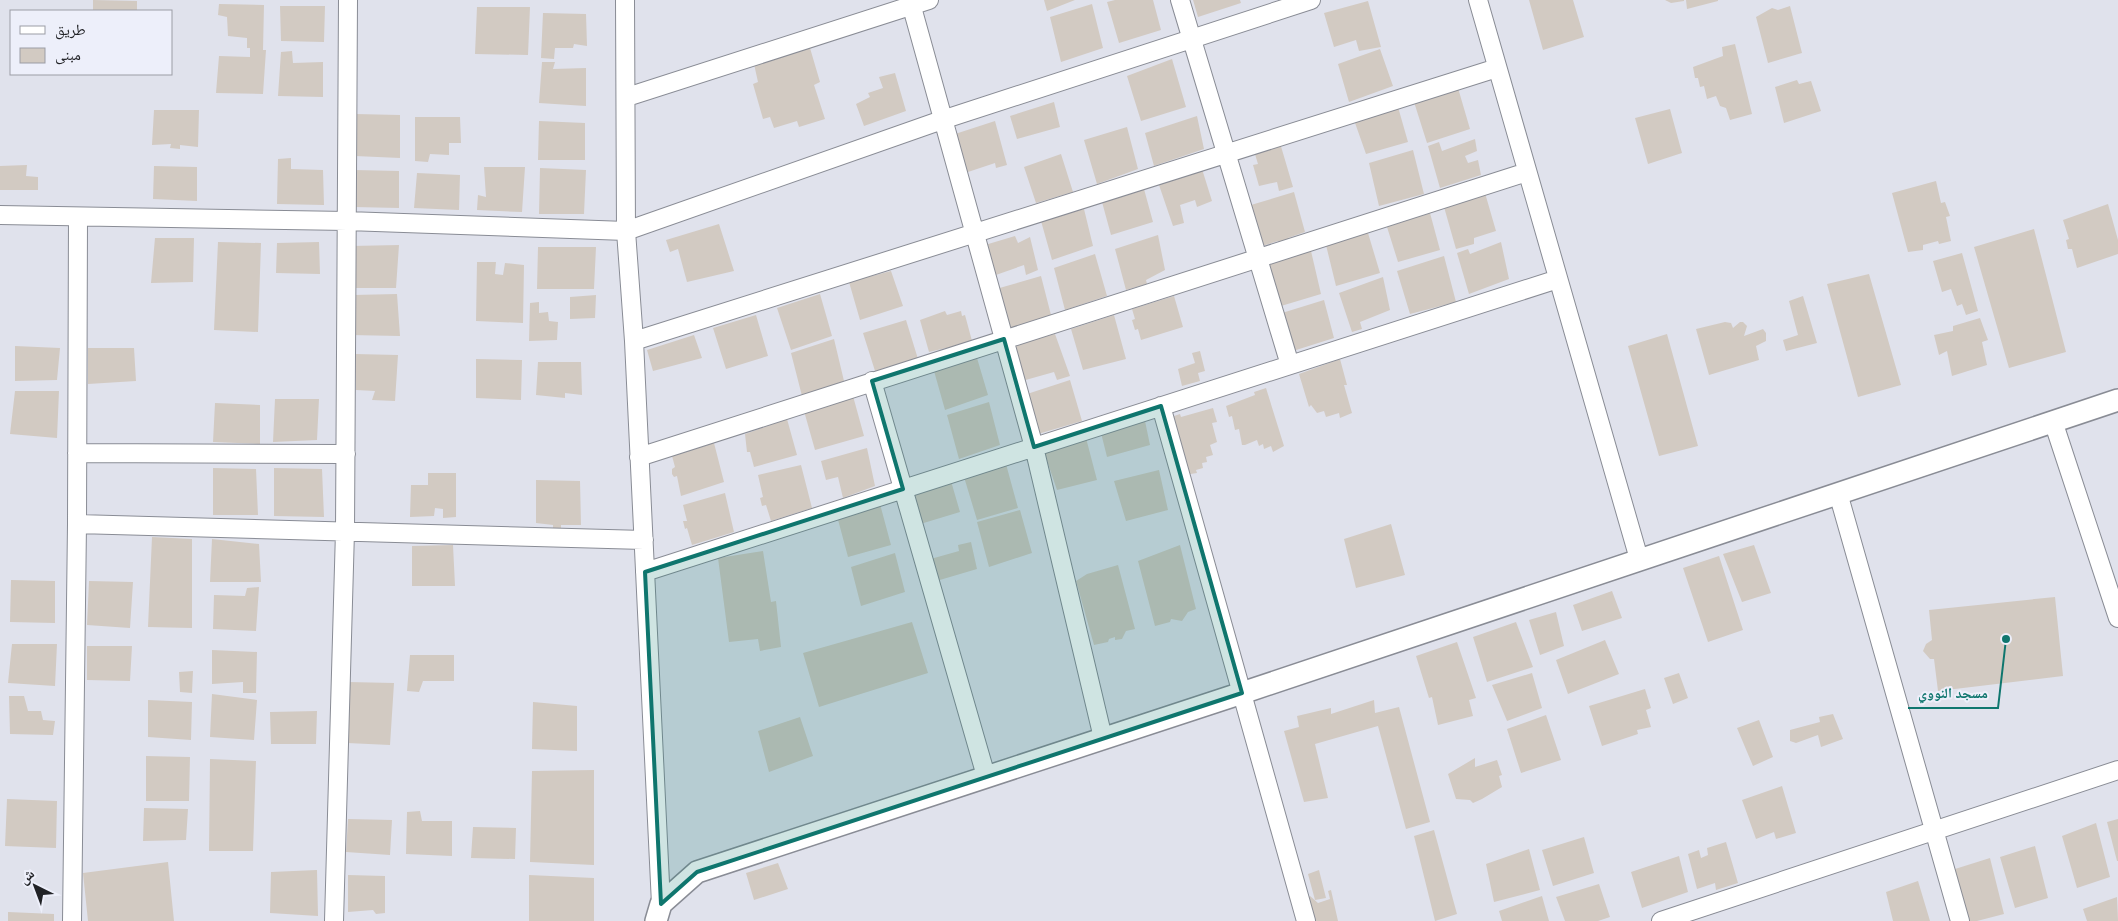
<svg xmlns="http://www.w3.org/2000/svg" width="2118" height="921" font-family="Lora,'Noto Naskh Arabic',serif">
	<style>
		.building { fill: #d2cac2 }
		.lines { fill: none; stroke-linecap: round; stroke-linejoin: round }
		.minor-casing { stroke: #898c95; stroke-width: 20 }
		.tertiary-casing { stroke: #898c95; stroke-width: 24 }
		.minor { stroke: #fff; stroke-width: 18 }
		.tertiary { stroke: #fff; stroke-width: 21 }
		.marked { fill: #0f766e; fill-opacity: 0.2; stroke: #0f766e; stroke-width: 4; stroke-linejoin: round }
		.leader { fill: none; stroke: #0f766e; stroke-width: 2 }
		.callout-dot { fill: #0f766e; stroke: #edeffa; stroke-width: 2 }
		.callout-label { font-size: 14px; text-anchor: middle; font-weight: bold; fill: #0f766e; stroke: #edeffa; stroke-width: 4; stroke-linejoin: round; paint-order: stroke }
	</style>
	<rect width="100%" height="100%" fill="#e0e2ec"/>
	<!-- building -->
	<path class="building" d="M93 0 137 1V11H93Z
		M1044 0H1075L1047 11Z
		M1115 0H1153L1161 30 1119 43 1107 2Z
		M1193 0H1240L1241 3 1198 17Z
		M1529 0H1573L1584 37 1543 50Z
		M1665 0H1684V1L1671 3Z
		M1686 0H1718V1L1687 9Z
		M1368 1 1381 47 1359 51 1356 40 1334 47 1324 13Z
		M219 4 264 5 263 50H266L263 94 216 93 219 56 250 57V48H247V38L228 36 227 17 218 15Z
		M1092 4 1103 48 1061 62 1050 17Z
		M280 6H325L324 42 281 41Z
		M1790 6 1802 53 1768 63 1756 17 1772 8 1778 10Z
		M477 7H530L528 55 475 54Z
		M543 13 586 14 587 46 574 44 573 48H555L554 59 541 58Z
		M1735 44 1752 114 1730 120 1726 108 1720 106 1716 96 1707 99 1704 86 1700 87 1698 78H1695L1693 67 1723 56 1722 47Z
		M810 48 820 82 814 85 825 119 799 127 797 121 774 128 770 117 763 119 753 84 758 82 754 64Z
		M1380 49 1393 86 1349 102 1338 64Z
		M292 51 293 63 323 62V97L278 96 281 52Z
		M1172 59 1186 107 1141 121 1127 76Z
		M542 62H555L553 69 586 68V106L539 103Z
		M895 73 906 111 864 126 856 104 870 97 868 93 883 88 879 77Z
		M1797 80 1799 84 1811 81 1821 111 1784 123 1775 87Z
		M1458 88 1470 129 1427 143 1414 102Z
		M1054 102 1060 127 1017 139 1010 116Z
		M1398 107 1408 142 1366 154 1354 120Z
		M1670 109 1682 153 1648 164 1635 118Z
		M154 110H199L198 147 180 145V149L170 148 171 144 152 145Z
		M355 114 400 115V158L355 156Z
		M1197 116 1204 149 1154 166 1145 133Z
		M415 117H460L461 143H449V155L430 154 428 162 415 161Z
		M539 121 585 123V160H538Z
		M995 121 1007 165 996 168 995 163 965 173 952 135Z
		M1127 127 1138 169 1097 184 1084 140Z
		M1475 139 1477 151 1465 156 1468 163 1478 160 1481 175 1440 188 1428 146 1439 142 1442 151Z
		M1280 143 1293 187 1279 191 1277 182 1259 186 1253 165 1258 164 1254 151Z
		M1413 150 1424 194 1379 206 1369 163Z
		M1061 154 1073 192 1036 203 1024 167Z
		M291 158V169L323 170 324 205 277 204 278 159Z
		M27 165 26 176 38 177V190H0V166Z
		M154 166 197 167V201L153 199Z
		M484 167H525L522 212 477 210 478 195 486 197Z
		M540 168 586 170 584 214H539Z
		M1202 169 1212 201 1197 207 1195 200 1180 205 1184 223 1173 226 1159 185Z
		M354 170 399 171V208L354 207Z
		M417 173 460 175 459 210 414 208Z
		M1936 181 1941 203 1945 202 1950 216 1946 217 1951 241 1939 244 1938 241 1923 245V250L1908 252 1892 193Z
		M1144 189 1153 222 1111 235 1102 202Z
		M1294 192 1305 232 1288 238 1289 241 1279 244 1278 241 1262 246 1251 205Z
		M1485 193 1496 231 1474 238V244L1456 249 1444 207Z
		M2108 204 2118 240V254L2077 268 2072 249H2068L2066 240 2069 239 2063 220Z
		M1084 209 1093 246 1052 260 1041 221Z
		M1430 213 1440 250 1398 262 1387 227Z
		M719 224 734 271 687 282 678 249 670 252 666 240Z
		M2034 229 2066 352 2009 368 1974 247Z
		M1368 233 1380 273 1336 286 1326 245Z
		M1158 235 1165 270 1146 280 1147 284 1126 290 1115 249Z
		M1015 236 1018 243 1030 237 1038 270 1026 275 1024 265 993 276 985 245Z
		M155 238H194L193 282 151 283Z
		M218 242 261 243 258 332 214 330Z
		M319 242 320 274 276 273 277 243Z
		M1501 242 1509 279 1469 294 1457 253 1468 249 1470 254Z
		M399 245 396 288H353L351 246Z
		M538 247H596L594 289H537Z
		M1311 251 1321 294 1281 306 1268 264Z
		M1962 253 1978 311 1966 315 1962 304 1957 306 1951 289 1942 292 1933 261Z
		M1095 254 1107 296 1065 310 1054 268Z
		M1444 256 1456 302 1410 314 1397 271Z
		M477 262H496L495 274 503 275 505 263 524 265 523 323 476 321Z
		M891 271 903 306 860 320 849 282Z
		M1869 274 1901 385 1858 397 1827 284Z
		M1041 276 1051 315 1007 329 996 289Z
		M1383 277 1390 310 1360 322 1362 329 1352 332 1339 293Z
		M397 294 400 336 350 335 353 295Z
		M820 294 832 336 791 350 777 308Z
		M596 295 595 318 570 319V297Z
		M1174 296 1183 327 1141 340 1138 329 1135 330 1132 320 1135 319 1132 309Z
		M1803 296 1817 343 1786 351 1783 340 1798 335 1789 301Z
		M1324 300 1334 338 1293 351 1282 313Z
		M539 302V313L548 312 549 321 558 322 557 340 529 341 530 303Z
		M945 311 947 315 961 311 962 316 965 315 972 341 955 346 956 349 947 352 946 348 929 352 920 320Z
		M756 315 768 356 726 369 713 328Z
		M1114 315 1126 359 1083 370 1071 329Z
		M1980 318 1988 340 1982 342 1987 365 1952 376 1947 351 1939 355 1934 335 1953 331V326Z
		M906 320 918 359 892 370 891 366 875 371 863 333Z
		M1725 322 1731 323 1733 328 1740 322H1743L1747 326 1744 336 1763 329 1766 333V341L1756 346 1759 360 1709 375 1696 329Z
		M1055 334 1070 376 1057 380 1054 372 1022 381 1012 345Z
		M1667 334 1698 446 1659 456 1628 346Z
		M694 335 702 358 653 371 647 350Z
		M834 339 844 381 802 396 791 353Z
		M15 346 60 348 57 380 15 381Z
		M88 348H134L136 381 88 384Z
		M1200 351 1205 371 1198 373 1200 381 1182 386 1178 369 1195 363 1192 353Z
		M355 354 398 355 395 401 372 400 375 391 356 390Z
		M977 358 988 395 945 410 934 371Z
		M476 359 522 360 521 400 476 398Z
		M1340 359 1347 385H1344L1352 413 1340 418 1339 413 1326 417 1324 411 1317 413 1311 405 1309 407 1299 374Z
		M538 362H581L582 395 565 393V398L536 395Z
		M1070 380 1082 421 1038 434 1027 394Z
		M1266 388 1284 446 1273 452 1271 446 1264 449 1263 444 1259 446 1257 440 1245 445H1242L1239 429 1235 430 1232 416 1229 417 1226 406 1255 395 1254 392Z
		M15 391H59L57 438 10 434Z
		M853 396 864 436 815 450 804 411Z
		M275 399H319L317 440 273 442Z
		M989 402 1000 445 959 459 947 415Z
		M215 403 260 405V444L213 442Z
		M1213 408 1217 422 1212 423 1217 442 1210 445 1213 455 1206 457 1207 462 1202 463 1203 468 1196 470 1197 473 1184 475 1168 418 1180 414 1181 417Z
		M787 419 797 455 754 467 750 452H747L745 434Z
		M1145 421 1150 445 1107 457 1101 433Z
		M1086 438 1097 480 1057 490 1044 452Z
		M714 443 724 482 681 496 677 476 674 477 672 474V469L675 467 672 456Z
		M867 448 875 486 843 498 838 477 826 480 821 461Z
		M1006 464 1018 508 977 520 964 477Z
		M801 465 812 508 771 521 766 505 762 506 760 498 763 497 758 475Z
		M213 468 256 469 258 515H213Z
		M274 468 322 469 324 517 274 516Z
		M1159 470 1168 510 1126 521 1114 481Z
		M428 473H456V517L443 518V509L435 508 434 516 410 517 411 485H428Z
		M536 480 580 481 581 525H561V528H553V525L536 523Z
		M951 481 960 512 917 525 910 495Z
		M725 493 734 532 692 545 687 528 685 529 683 521H687L683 505Z
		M880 504 891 545 848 557 837 516Z
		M1020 510 1032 553 989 567 977 522Z
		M1391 524 1405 575 1356 588 1344 539Z
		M152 537 192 539V628L148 627Z
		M212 539 259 544 261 582H210Z
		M971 542 977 569 933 582 927 560 959 551 958 545Z
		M453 545 455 586H412V546Z
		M1180 545 1196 609 1188 612 1182 621 1171 619 1170 622 1155 626 1138 561Z
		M1754 545 1771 593 1742 602 1723 554Z
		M763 551 771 602 776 601 781 647 760 651 758 639 729 642 718 558Z
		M895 553 905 592 861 606 851 567Z
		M1719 556 1743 630 1708 642 1683 568Z
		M1118 565 1135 629 1126 631 1122 639 1115 640V637L1109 639 1108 642 1094 645 1076 581 1087 574Z
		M11 580 55 581V623L10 622Z
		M89 581 133 582 130 628 87 625Z
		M259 587 256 631 213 629 214 595 245 596 247 588Z
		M1612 591 1622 618 1582 631 1573 605Z
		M2055 597 2063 676 1938 691 1934 659H1930L1923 651 1926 644 1932 640 1929 610Z
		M1556 612 1564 646 1540 655 1529 620Z
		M912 622 928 673 819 707 803 653Z
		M1516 622 1533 667 1487 682 1473 637Z
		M1605 640 1619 674 1568 694 1556 660Z
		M1457 642 1476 698 1469 700 1473 716 1438 725 1432 697 1429 698 1416 656Z
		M12 644H57L55 686 8 683Z
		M87 646H132L130 681 87 680Z
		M212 650 257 652 256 693H243V682L212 684Z
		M410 655H454V681H423L419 692 407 691Z
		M193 671 192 693 180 692 179 672Z
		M1532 673 1542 708 1507 721 1492 685Z
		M1679 673 1688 698 1673 704 1664 678Z
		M348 682 394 683 390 745 347 743Z
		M1645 689 1651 708 1646 710 1651 727 1637 730 1638 734 1602 746 1589 706Z
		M212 694 257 700 254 740 210 737Z
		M9 696H24L28 711H41L43 720 55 721 53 735 10 734Z
		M148 700 192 702 191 740 148 737Z
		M1374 700 1375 713 1399 707 1430 822 1406 829 1378 726 1315 744 1328 798 1304 802 1284 731 1299 727 1297 716 1331 708V714Z
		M533 702 577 706V751L532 749Z
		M317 711 316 744H271L270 712Z
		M1833 714 1843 739 1821 747 1818 735 1796 743 1790 741V730L1820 722 1819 717Z
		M1546 715 1561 760 1521 773 1507 729Z
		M800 717 813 756 769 772 758 731Z
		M1759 720 1773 757 1753 766 1737 728Z
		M146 756 190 757 189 801H146Z
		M1475 758V767L1497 760 1502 775 1499 776 1502 787 1482 799 1473 803 1470 800 1456 799 1448 774Z
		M210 759 256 761 253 851H209Z
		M594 770V865L530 862 532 771Z
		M1782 786 1796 833 1776 839 1774 832 1756 839 1742 800Z
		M7 799 57 801 56 848 5 846Z
		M144 808 188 809 186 840 143 841Z
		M420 811 422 821H452V856L406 854 407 812Z
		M348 819 392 820 390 855 346 852Z
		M2118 819V861H2117L2107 822Z
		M2096 823 2110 877 2077 888 2062 836Z
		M473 827 516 828 515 859 471 858Z
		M1434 830 1457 914 1435 921 1414 836Z
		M1584 837 1594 873 1553 886 1542 850Z
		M1726 842 1738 883 1716 890 1715 883 1697 889 1688 854 1699 850 1701 858 1708 855 1707 848Z
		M2035 846 2048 898 2015 908 2000 857Z
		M1529 849 1540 890 1494 902 1486 864Z
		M1679 856 1688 892 1642 908 1631 872Z
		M1990 858 2004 914 1977 921H1969L1955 869Z
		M168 862 174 921H88L83 873Z
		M778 863 788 889 754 900 746 873Z
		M317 870 318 916 270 913 271 872Z
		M1319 870 1326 898 1315 900 1308 874Z
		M348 875 385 876V913L376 914 373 910 348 912Z
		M529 875 594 878V921H529Z
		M1918 881 1930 921H1893L1886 892Z
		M1599 884 1610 917 1598 921H1565L1556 897Z
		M1331 890 1338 921H1313L1307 899 1310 896 1318 903 1330 899 1328 891Z
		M1542 896 1549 921H1502L1499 911Z
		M2117 897 2118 921H2087L2083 909Z
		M8 912 54 914V921H8Z"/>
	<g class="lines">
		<!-- minor casing -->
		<g class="minor-casing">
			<path id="minor" d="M625 0 626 231 634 341 661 904
				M910 0 1034 447 1103 738
				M1180 0 1290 365
				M1478 0 1639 559
				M627 97 929 0
				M0 215 347 221 626 231 942 120 1311 0
				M634 341 1497 68
				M872 381 986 776
				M1161 406 1306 921
				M2053 421 2118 618
				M77 453 346 454
				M639 457 1527 172
				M1838 493 1960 921
				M77 524 78 217
				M645 572 1558 279
				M72 921 77 524 644 540
				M334 921 345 531 348 0
				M1661 921 2118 770"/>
		</g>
		<!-- tertiary casing -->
		<g class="tertiary-casing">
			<path id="tertiary" d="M656 921 661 904 697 872 1242 693 2118 400"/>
		</g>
		<!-- minor -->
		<use href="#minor" class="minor"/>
		<!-- tertiary -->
		<use href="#tertiary" class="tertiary"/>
	</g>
	<!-- marked area -->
	<path class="marked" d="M1004 339 1034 447 1161 406 1242 693 697 872 661 904 645 572 903 489 872 381Z"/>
	<!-- callouts -->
	<path class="leader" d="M2006 639L1998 708H1908"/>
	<circle class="callout-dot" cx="2006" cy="639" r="5"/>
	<g class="callout-label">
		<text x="1953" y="698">مسجد النووي</text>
	</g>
	<!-- legend -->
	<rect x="10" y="10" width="162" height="65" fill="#edeffa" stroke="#9b9da5"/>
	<rect x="20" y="26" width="25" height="8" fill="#ffffff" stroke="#9b9da5"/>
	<text x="55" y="35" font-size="15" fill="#212226">طريق</text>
	<rect x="20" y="48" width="25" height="15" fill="#d2cac2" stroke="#9b9da5"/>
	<text x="55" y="60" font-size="15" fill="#212226">مبنى</text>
	<!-- north arrow -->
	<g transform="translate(35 886) rotate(318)" stroke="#edeffa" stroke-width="4" paint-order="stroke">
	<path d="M0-4L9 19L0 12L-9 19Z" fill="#212226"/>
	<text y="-8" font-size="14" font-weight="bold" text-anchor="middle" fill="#212226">ش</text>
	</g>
</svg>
